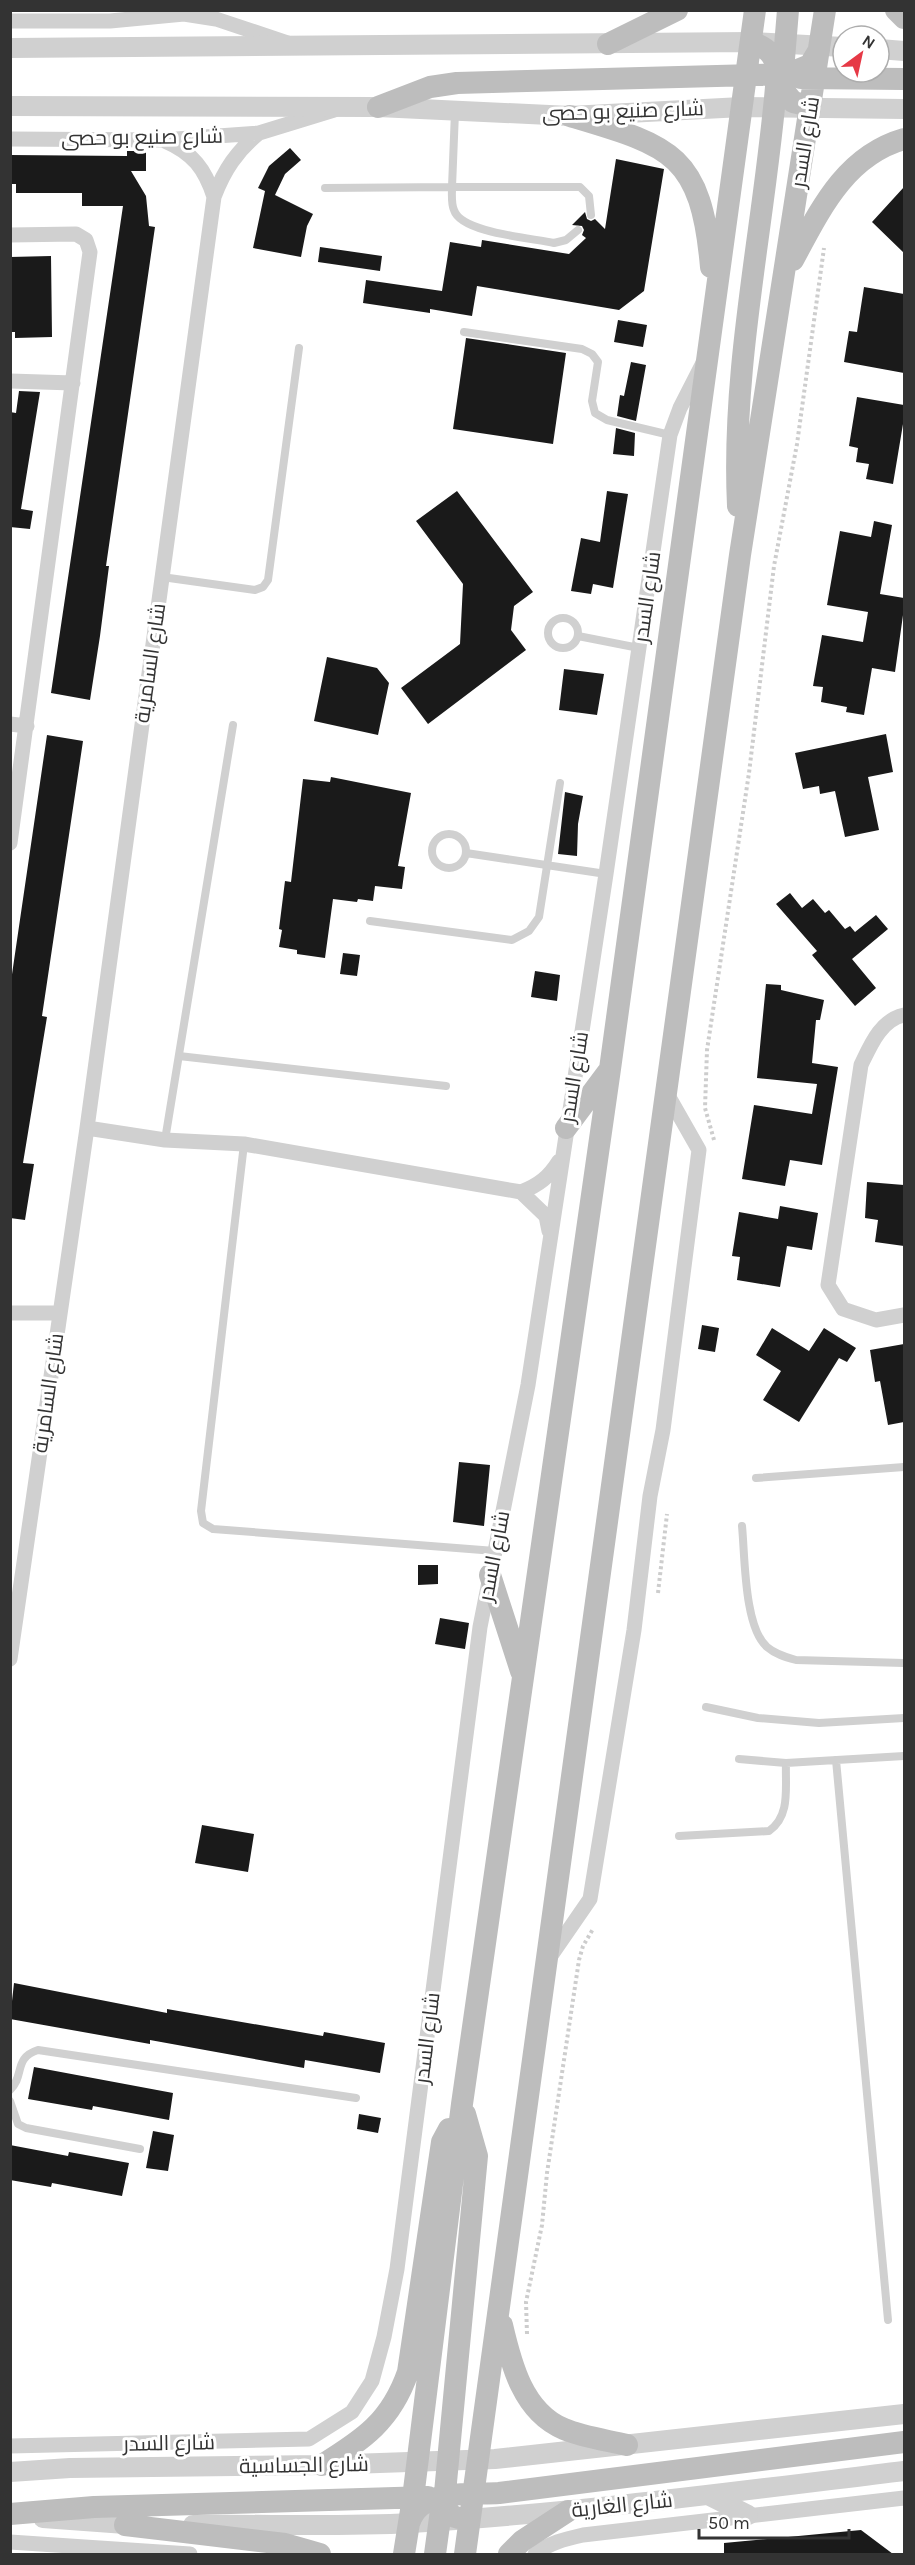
<svg xmlns="http://www.w3.org/2000/svg" width="915" height="2565" font-family="Karla,Cairo,sans-serif">
	<style>
		.building { fill: #1a1a1a }
		.lines { fill: none; stroke-linecap: round; stroke-linejoin: round }
		.path { stroke: #cdcdcd; stroke-width: 4; stroke-dasharray: 3 3; stroke-linecap: butt }
		.service { stroke: #d0d0d0; stroke-width: 8 }
		.minor { stroke: #d0d0d0; stroke-width: 15 }
		.tertiary { stroke: #d0d0d0; stroke-width: 20 }
		.secondary { stroke: #bdbdbd; stroke-width: 22 }
		.labels { text-anchor: middle; dominant-baseline: central; stroke-width: 6; stroke-linejoin: round; paint-order: stroke }
		.street-label { font-size: 21px; fill: #333; stroke: #fff }
	</style>
	<rect width="100%" height="100%" fill="#fff"/>
	<!-- building -->
	<path class="building" d="M290 148 301 160 285 174 275 195 313 214 307 226 301 257 253 248 265 191 258 188 269 166Z
		M127 151H146V171H131L146 196 149 226 155 227 106 566H109L100 636 90 700 51 693 123 206H82V193H16V184H10V155L127 156Z
		M616 159 664 169 644 291 619 310 477 286 472 316 430 309V313L363 303 366 280 442 291 450 242 481 247 482 240 569 254 586 238 582 235 584 230 582 226 572 225 585 212 587 219 591 221 595 219 605 229Z
		M904 187V253L872 222Z
		M320 247 382 256 380 271 318 262Z
		M51 256 52 337 15 338V332H10V257Z
		M864 287 904 294V373L844 362 849 331 857 332Z
		M618 320 647 325 643 347 614 342Z
		M466 338 566 353 553 444 453 429Z
		M631 362 646 365 636 421 617 416 620 395 624 396Z
		M19 391 40 392 21 509 33 511 30 529 10 527V412L16 413Z
		M857 397 904 405V418L893 484 866 479 869 464 856 462 858 448 849 446Z
		M616 428 635 433 634 456 613 454Z
		M457 491 533 592 514 606 511 630 526 650 428 724 401 688 460 644 463 584 416 521Z
		M607 491 628 494 613 588 593 584 591 594 571 591 581 538 600 542Z
		M874 521 892 525 880 594 904 598V608L895 672 872 668 864 715 846 712 847 707 821 702 823 687 813 686 822 635 863 642 868 612 827 605 840 531 871 537Z
		M327 657 377 668 389 683 378 735 314 721Z
		M564 669 604 674 597 715 559 710Z
		M886 734 893 772 868 777 879 830 845 837 835 791 820 794 819 786 803 789 795 753Z
		M47 735 83 741 42 1016 47 1017 23 1163 34 1164 25 1220 10 1218V988Z
		M331 777 411 793 398 866 405 867 402 889 375 886 373 901 358 899 357 902 333 899 325 958 297 954V950L279 947 282 930 279 929 285 881 291 882 303 779 330 782Z
		M565 792 583 796 578 824 577 856 558 854Z
		M790 893 802 908 813 899 825 913 829 910 845 929 850 926 855 932 876 915 888 929 852 959 876 988 855 1006 812 955 817 951 776 904Z
		M343 953 360 955 357 976 340 974Z
		M535 971 560 975 557 1001 531 997Z
		M766 984 781 985V990L824 1000 820 1020H816L812 1063 838 1067 822 1165 790 1160 785 1186 742 1179 754 1105 812 1114 817 1084 757 1078Z
		M867 1182 904 1185V1246L875 1242 878 1220 865 1218Z
		M780 1206 818 1213 812 1250 787 1246 780 1287 737 1280 740 1257 732 1256 739 1212 778 1219Z
		M702 1325 719 1328 715 1352 698 1349Z
		M772 1328 809 1351 824 1328 856 1348 847 1362 839 1358 799 1422 763 1400 781 1371 756 1355Z
		M904 1344V1422L888 1425 880 1381 875 1382 870 1350Z
		M459 1462 490 1465 484 1526 453 1522Z
		M418 1565H438V1584L418 1585Z
		M440 1618 469 1623 465 1649 435 1644Z
		M202 1825 254 1834 248 1872 195 1863Z
		M14 1983 167 2013V2009L323 2036 324 2032 385 2043 380 2073 305 2060 304 2068 150 2040V2044L10 2019Z
		M34 2067 173 2093 169 2120 93 2106 92 2110 28 2099Z
		M359 2114 381 2118 378 2133 357 2129Z
		M153 2131 174 2135 168 2171 146 2168Z
		M10 2145 68 2156 69 2152 129 2163 122 2196 52 2183 51 2187 10 2180Z
		M861 2530 893 2554H724V2543Z"/>
	<g class="lines">
		<!-- path -->
		<path class="path" d="M714 1140 705 1108 707 1050 749 773 774 566 797 444 824 248
			M658 1593 667 1514
			M527 2334 526 2302 542 2225 547 2173 579 1960 583 1946 593 1929"/>
		<!-- service -->
		<path class="service" d="M325 188 452 187 455 112
			M578 230 566 240 554 243C532 238 461 233 454 210 451 204 452 194 452 187H580L589 196 591 215
			M464 332 582 349 592 354 598 362 592 401 595 413 607 420 670 435
			M162 577 255 590 263 587 268 580 299 348
			M548 633a15 15 0 1 1 30 0a15 15 0 1 1-30 0Z
			M578 636 639 648
			M432 851a17 17 0 1 1 34 0a17 17 0 1 1-34 0Z
			M466 853 606 874
			M370 921 512 940 529 931 539 917 560 783
			M179 1056 446 1086
			M165 1140 233 725
			M244 1144 201 1511 203 1523 213 1529 495 1551
			M756 1478 904 1467
			M742 1526C745 1556 744 1627 767 1647 775 1654 785 1657 796 1660L904 1663
			M706 1707 758 1718 819 1723 904 1718
			M739 1759 786 1763 904 1756
			M836 1760 888 2320
			M679 1836 769 1831C791 1816 785 1787 786 1763
			M10 2090C25 2076 13 2058 38 2050L356 2098
			M10 2101 18 2124 26 2128 140 2149"/>
		<!-- minor -->
		<path class="minor" d="M10 21H110L184 14 216 19 288 43
			M10 139 162 140 259 133 334 110
			M165 141C193 153 205 169 214 197
			M10 235 76 234 86 240 90 252 10 843
			M10 381 73 383
			M10 724 27 726
			M904 1015C881 1020 871 1044 861 1065L828 1285 843 1309 876 1320 904 1315
			M87 1128 165 1140 244 1144 521 1192 546 1216 549 1231
			M521 1192C539 1185 549 1177 559 1161
			M10 1313H60
			M10 1659 87 1128 214 197C224 170 237 151 259 133
			M550 1957 590 1899 634 1630 650 1496 663 1430 699 1150 666 1092
			M10 2446 309 2439 352 2412 372 2381 384 2337 397 2269 480 1627 528 1385 606 874 670 435 680 408 703 363
			M10 2542 190 2554
			M535 2554C549 2543 565 2539 583 2535L904 2498"/>
		<!-- tertiary -->
		<path class="tertiary" d="M10 48 751 42 843 47
			M879 49 904 51
			M10 106 378 107 570 116 742 107 904 109
			M10 2472 70 2468 322 2465 495 2459 904 2414
			M708 2495 748 2515
			M43 2518 139 2525
			M193 2525C265 2524 339 2527 411 2523 576 2513 740 2491 904 2471"/>
		<!-- secondary -->
		<path class="secondary" d="M788 10 782 83 784 91 793 102 810 106
			M896 10 904 18
			M608 44 677 10
			M801 78 904 79
			M378 107 430 87 457 83 788 74 810 65 819 50
			M570 116C671 146 701 153 711 267
			M793 260C820 210 845 156 904 139
			M738 506C731 361 766 219 777 75 777 57 769 48 751 42
			M566 1128 607 1073
			M490 1575 521 1671
			M465 2114 477 2156 444 2503C447 2516 457 2519 469 2519
			M502 2325C511 2364 523 2412 564 2429 583 2437 606 2440 627 2445
			M322 2465C364 2439 391 2421 408 2372L442 2142 449 2129
			M10 2514 94 2507 428 2497
			M410 2521C421 2488 471 2495 499 2493L904 2442
			M125 2525 285 2544 320 2554
			M404 2554 413 2498 462 2104 610 1069 755 10
			M435 2554 443 2496
			M465 2554 740 555 825 10
			M509 2554 522 2541 568 2511"/>
	</g>
	<g class="labels">
		<!-- street labels -->
		<g class="street-label">
			<text transform="translate(623 111) rotate(-2)">شارع صنيع بو حصى</text>
			<text transform="translate(142 137) rotate(-1)">شارع صنيع بو حصى</text>
			<text transform="translate(805 142) rotate(-81)">شارع السدر</text>
			<text transform="translate(647 597) rotate(-82)">شارع السدر</text>
			<text transform="translate(150 663) rotate(-82)">شارع السامرية</text>
			<text transform="translate(574 1077) rotate(-81)">شارع السدر</text>
			<text transform="translate(48 1393) rotate(-82)">شارع السامرية</text>
			<text transform="translate(494 1556) rotate(-79)">شارع السدر</text>
			<text transform="translate(427 2038) rotate(-83)">شارع السدر</text>
			<text transform="translate(169 2443) rotate(-1)">شارع السدر</text>
			<text transform="translate(304 2465) rotate(-1)">شارع الجساسية</text>
			<text transform="translate(622 2505) rotate(-6)">شارع الغارية</text>
		</g>
	</g>
	<!-- border -->
	<rect width="915" height="2565" fill="none" stroke="#333333" stroke-width="24"/>
	<!-- north arrow -->
	<g transform="translate(861 54) rotate(33)"><circle r="28" fill="#ffffff" stroke="#adadad" stroke-width="1.5"/>
	<path d="M0-4.5L10 22L0 15L-10 22Z" fill="#e63946"/>
	<text y="-9" font-size="16" font-weight="bold" text-anchor="middle" fill="#333333">N</text>
	</g>
	<!-- scale -->
	<path d="M699 2529v9h150v-9" fill="none" stroke="#333333" stroke-width="3"/>
	<text x="708" y="2529" font-size="18" fill="#333333" stroke="#ffffff" stroke-width="4.5" paint-order="stroke">50 m</text>
</svg>
